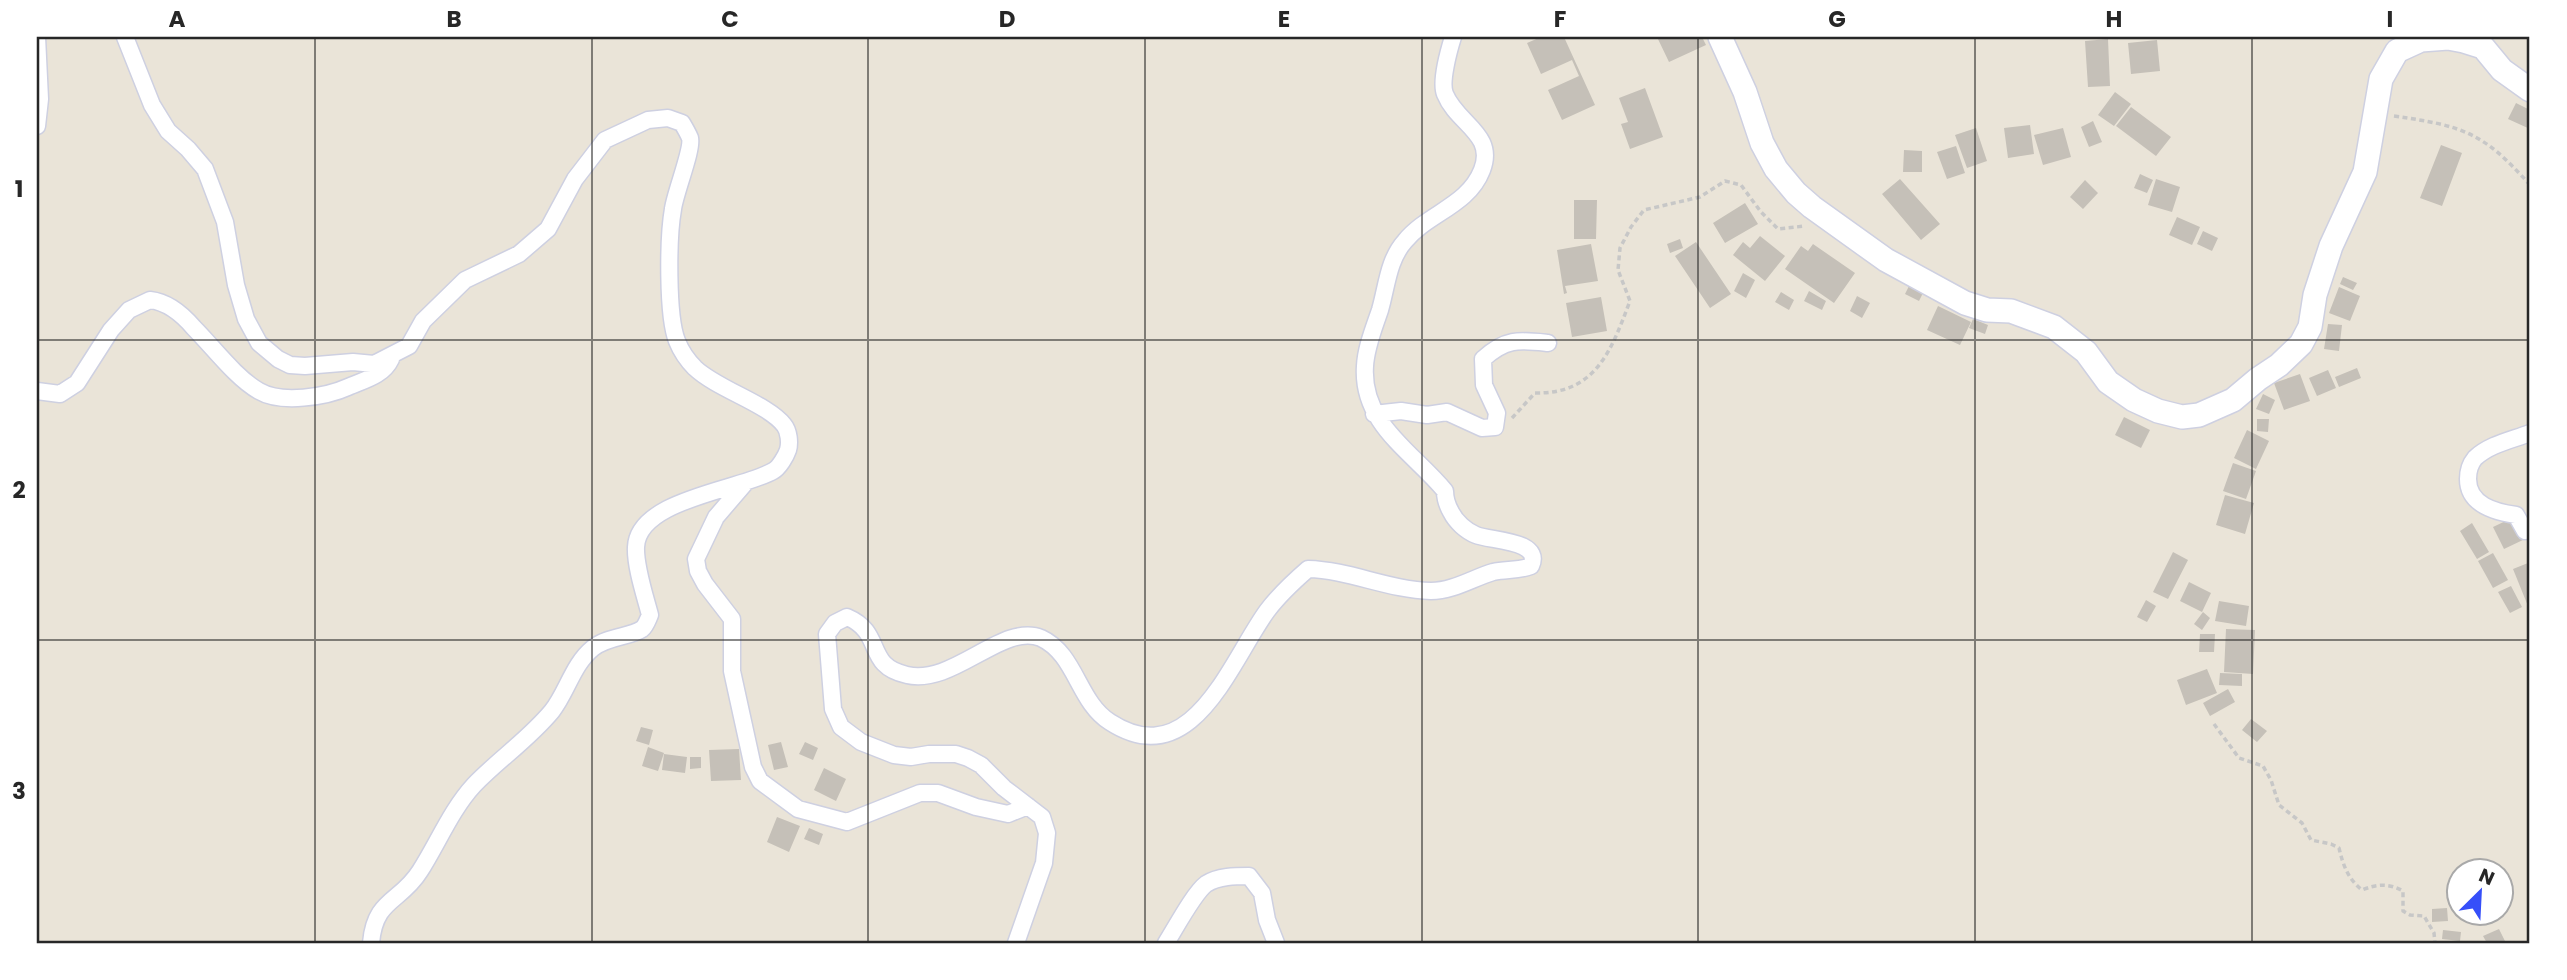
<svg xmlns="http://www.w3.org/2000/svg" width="2567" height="980" font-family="Poppins,sans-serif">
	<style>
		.building { fill: #c5c0b8 }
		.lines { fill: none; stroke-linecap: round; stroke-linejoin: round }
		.street-casing { stroke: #ced0e1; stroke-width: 19 }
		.secondary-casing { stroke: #ced0e1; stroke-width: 26 }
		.path { stroke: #c7c7c7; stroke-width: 3.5; stroke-dasharray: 5 3.5; stroke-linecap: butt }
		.street { stroke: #fff; stroke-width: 16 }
		.secondary { stroke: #fff; stroke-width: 23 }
		.grid { fill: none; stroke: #272727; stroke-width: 2; stroke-opacity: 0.55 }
		.neatline { fill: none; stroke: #272727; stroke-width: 2.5 }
		.grid-label { font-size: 23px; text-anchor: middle; font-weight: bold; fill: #272727 }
	</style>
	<rect width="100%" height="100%" fill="#eae4d8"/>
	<!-- building -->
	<path class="building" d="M1541 37H1564L1595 105 1562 120 1548 90 1579 76 1572 60 1541 74 1527 43Z
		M1657 37H1702L1706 45 1669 62Z
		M2108 39 2110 86 2088 87 2085 41Z
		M2157 40 2160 71 2131 74 2128 43Z
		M1645 88 1663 137 1630 149 1621 124 1628 122 1619 98Z
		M2115 92 2131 104 2114 126 2098 115Z
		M2516 103 2530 110V129L2508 119Z
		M2131 107 2171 137 2156 156 2116 126Z
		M2093 121 2102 142 2089 147 2081 127Z
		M2030 125 2034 154 2008 158 2004 128Z
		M1976 128 1987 161 1967 168 1955 135Z
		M2063 128 2071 157 2043 165 2034 135Z
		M2441 145 2462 153 2442 206 2420 198Z
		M1956 146 1965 173 1947 179 1937 152Z
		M1904 150 1922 151V172H1903Z
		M2140 174 2153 180 2147 193 2134 188Z
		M1900 179 1940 224 1921 240 1882 194Z
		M2156 179 2180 187 2172 212 2148 205Z
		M2085 180 2098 193 2083 209 2070 197Z
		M1574 200H1597L1596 239H1574Z
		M1745 203 1758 224 1725 243 1713 223Z
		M2177 217 2200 227 2192 245 2169 235Z
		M2203 231 2218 238 2212 251 2197 244Z
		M1760 236 1785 256 1765 281 1733 255 1743 242 1750 248Z
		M1680 239 1683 248 1670 253 1667 244Z
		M1696 242 1731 294 1710 308 1675 256Z
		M1591 244 1598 281 1565 286 1567 293 1564 294 1557 250Z
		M1813 244 1855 273 1834 303 1785 269 1801 246 1808 251Z
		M1743 273 1755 280 1746 298 1734 291Z
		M2343 277 2357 283 2353 290 2340 284Z
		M1909 286 1923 293 1919 301 1905 294Z
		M2339 287 2360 296 2350 321 2329 313Z
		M1809 291 1826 301 1822 310 1804 301Z
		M1781 292 1794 300 1789 310 1775 302Z
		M1857 296 1870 303 1862 318 1850 311Z
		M1601 297 1607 331 1572 337 1566 303Z
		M1938 306 1971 322 1960 345 1927 330Z
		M1973 319 1988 325 1985 334 1969 328Z
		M2328 324 2342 325 2339 351 2324 349Z
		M2357 368 2361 378 2339 387 2335 377Z
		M2328 370 2336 388 2317 396 2309 378Z
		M2300 374 2310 401 2284 410 2274 383Z
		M2263 394 2275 400 2269 414 2256 409Z
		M2124 417 2150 430 2141 448 2115 435Z
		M2257 419H2269L2268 432 2257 431Z
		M2247 430 2269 441 2256 469 2234 458Z
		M2233 463 2256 471 2246 499 2223 491Z
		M2225 495 2254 503 2245 534 2216 525Z
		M2514 517 2525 539 2504 549 2493 527Z
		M2472 523 2489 552 2477 559 2460 531Z
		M2173 552 2188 560 2168 599 2153 592Z
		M2493 553 2508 580 2493 588 2478 561Z
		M2528 563 2530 570V611L2513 569Z
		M2189 582 2211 593 2202 612 2180 601Z
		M2511 586 2522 607 2510 613 2498 592Z
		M2146 600 2156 606 2147 622 2137 617Z
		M2219 601 2249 606 2246 626 2215 621Z
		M2203 612 2210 618 2202 630 2194 624Z
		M2226 629 2255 630 2253 674 2224 672Z
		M2200 634H2215L2214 652H2199Z
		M2207 669 2217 693 2186 705 2177 680Z
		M2220 673 2242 674V686L2219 685Z
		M2228 689 2235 702 2210 716 2203 703Z
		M2251 719 2267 731 2257 742 2242 730Z
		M641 727 653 730 649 745 636 741Z
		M781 742 788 767 774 770 768 745Z
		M805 742 818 748 813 760 799 754Z
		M648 747 664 753 658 771 642 766Z
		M739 749 741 780 711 781 709 750Z
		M664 754 687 757 685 773 662 770Z
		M690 757H701V768L690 769Z
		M824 768 846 779 836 801 814 790Z
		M777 817 800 826 789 852 767 842Z
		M809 828 823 834 819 845 804 839Z
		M2447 908 2448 921 2432 922V909Z
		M2499 929 2506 943H2487L2483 936Z
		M2443 930 2461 932 2460 941 2442 939Z"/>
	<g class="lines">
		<!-- street casing -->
		<g class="street-casing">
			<path id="street" d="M125 37 152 105 168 131 188 149 205 169 225 222 236 285 246 319 259 343 278 359 290 365 305 366 353 362 374 364 409 346 423 321 465 280 519 254 548 229 575 179 605 140 648 120 668 118 682 123C685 128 688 133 690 138 693 149 675 193 673 209 668 237 667 316 677 341 681 351 687 360 695 368 717 389 768 404 784 425 789 431 790 443 788 450 786 456 779 468 773 471 740 490 638 499 636 547 635 566 645 596 650 615 648 619 646 626 642 629 630 637 608 636 593 648 573 664 567 692 552 711 529 739 499 759 474 785 451 810 438 843 420 871 400 903 375 898 371 943
				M37 126 40 99 37 37
				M37 391 60 394 77 383 111 330 129 310 150 300C168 302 183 315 194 328 213 347 236 378 259 391 281 404 326 397 348 387 364 380 383 376 391 359
				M1374 414 1401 411 1427 415 1447 412 1482 428 1495 427 1497 413 1484 385 1483 359C1506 338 1519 340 1548 343
				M746 482 716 517 696 559 698 571 705 584 732 619V671L753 767 760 781 798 809 847 822 920 793H938L976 807 1008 814 1028 806
				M2525 531 2516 515C2495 512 2468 505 2468 479 2468 472 2470 464 2475 458 2490 444 2512 440 2530 433
				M1016 943 1044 863 1047 833 1042 817 1004 788 981 765 968 758 956 754H929L911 757 894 755 861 742 841 727 833 709 827 634 835 623 847 617C885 633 864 666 907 675 953 686 1003 622 1041 638 1076 654 1078 702 1110 722 1192 775 1230 662 1267 611 1279 595 1293 582 1308 569 1349 570 1389 590 1431 591 1453 591 1473 578 1493 572 1506 569 1518 571 1531 566 1543 540 1491 541 1476 535 1466 531 1456 522 1451 512 1447 505 1445 500 1445 491 1413 452 1361 424 1365 366 1366 347 1374 328 1380 310 1387 286 1388 260 1405 241 1428 213 1468 206 1482 170 1496 134 1457 124 1445 94 1440 82 1449 50 1453 37
				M1166 943C1175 929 1194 893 1206 884 1218 876 1236 876 1249 876L1262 893 1267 920 1276 943"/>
		</g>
		<!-- secondary casing -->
		<g class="secondary-casing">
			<path id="secondary" d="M1720 37 1745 92 1762 143 1776 169 1796 193 1812 207 1886 260 1965 303 1987 310 2011 311 2054 327 2086 352 2108 382 2134 400 2158 411 2182 417 2199 415 2233 400 2258 379 2279 365 2301 344 2310 327 2315 295 2331 246 2365 172 2381 79 2397 51 2421 40 2448 38 2464 41 2483 47 2502 70 2530 90"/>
		</g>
		<!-- path -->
		<path class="path" d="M2394 116C2463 126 2483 132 2530 185
			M1512 418 1535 393C1596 394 1611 351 1630 301L1618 270 1620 248 1631 227 1644 210 1700 197 1725 181 1741 185 1761 212 1778 229 1805 226
			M2214 724 2239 758 2263 766 2271 780 2279 805 2302 823 2311 840 2331 844 2339 848C2343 865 2348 879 2362 890 2377 884 2389 883 2403 891V911L2410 915 2424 916 2434 933 2435 943"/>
		<!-- street -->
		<use href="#street" class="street"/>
		<!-- secondary -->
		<use href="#secondary" class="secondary"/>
	</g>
	<!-- grid -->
	<path class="grid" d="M315 37V943M592 37V943M868 37V943M1145 37V943M1422 37V943M1698 37V943M1975 37V943M2252 37V943M37 340H2530M37 640H2530"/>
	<!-- border -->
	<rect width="2567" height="980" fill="none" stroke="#ffffff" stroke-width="77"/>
	<!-- north arrow -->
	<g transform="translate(2480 892) rotate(24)"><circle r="33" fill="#ffffff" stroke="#a9a9a9" stroke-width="2"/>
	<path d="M0-5L12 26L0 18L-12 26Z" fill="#364ff9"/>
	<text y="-10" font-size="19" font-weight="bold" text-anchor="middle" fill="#272727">N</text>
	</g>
	<rect x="38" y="38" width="2490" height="904" class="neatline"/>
	<g class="grid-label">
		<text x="177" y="27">A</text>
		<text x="454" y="27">B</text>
		<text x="730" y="27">C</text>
		<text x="1007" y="27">D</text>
		<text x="1284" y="27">E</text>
		<text x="1560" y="27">F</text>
		<text x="1837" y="27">G</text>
		<text x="2114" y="27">H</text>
		<text x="2390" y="27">I</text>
		<text x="19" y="197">1</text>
		<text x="19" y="498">2</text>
		<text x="19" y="799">3</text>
	</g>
</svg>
